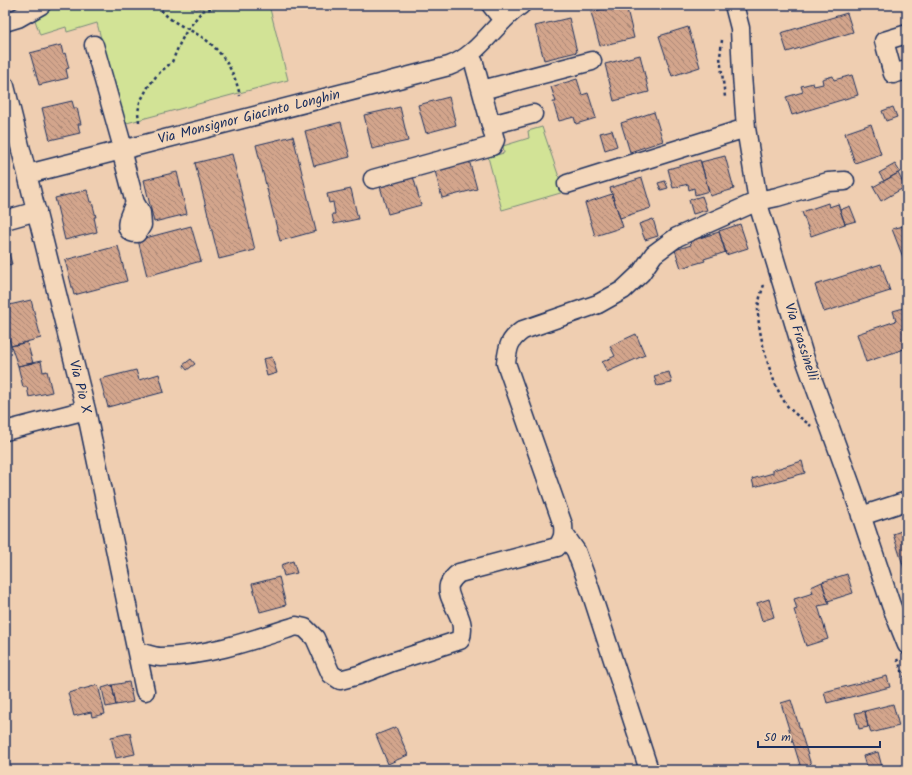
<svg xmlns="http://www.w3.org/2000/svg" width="912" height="775" font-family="Kalam,sans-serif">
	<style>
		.green { fill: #d2e396; stroke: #76897a }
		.building { fill: url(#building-back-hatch); stroke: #1b2f5e }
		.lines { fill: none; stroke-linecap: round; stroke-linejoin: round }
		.minor-casing { stroke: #1b2f5e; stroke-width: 21 }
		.path { stroke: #1b2f5e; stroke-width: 2.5; stroke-dasharray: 3 3; stroke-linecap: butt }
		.minor { stroke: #f4d7ba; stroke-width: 18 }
		.labels { text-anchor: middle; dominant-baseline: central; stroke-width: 4; stroke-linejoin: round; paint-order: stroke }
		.street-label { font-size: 14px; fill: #1b2f5e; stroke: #f4d7ba }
	</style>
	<defs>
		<pattern id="building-back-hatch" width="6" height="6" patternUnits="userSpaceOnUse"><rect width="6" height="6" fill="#d3a58c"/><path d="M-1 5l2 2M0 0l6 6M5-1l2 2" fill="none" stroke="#aa8776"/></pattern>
	</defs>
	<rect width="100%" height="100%" fill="#efceb1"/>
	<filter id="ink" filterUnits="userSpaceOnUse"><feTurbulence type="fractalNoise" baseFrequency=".025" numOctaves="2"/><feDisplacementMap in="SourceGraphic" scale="8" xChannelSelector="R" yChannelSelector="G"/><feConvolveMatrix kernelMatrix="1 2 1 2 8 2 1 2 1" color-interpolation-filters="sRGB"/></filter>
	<g filter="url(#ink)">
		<!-- green -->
		<path class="green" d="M56 5H193L195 10 213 5H269L288 80 123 124 97 23 67 32 66 27 40 35 35 20Z
			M542 127 564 192 502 210 488 157 504 153 503 146 529 138 528 131Z"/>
		<!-- building -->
		<path class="building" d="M620 5H626L634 38 600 46 591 12Z
			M847 13 853 32 787 52 781 33Z
			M569 18 577 52 544 60 535 26Z
			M688 27 700 67 672 76 659 36Z
			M61 45 63 54 65 53 69 68 66 69 68 78 39 85 30 53Z
			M640 55 649 92 614 101 605 64Z
			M852 75 858 95 792 115 786 97 803 92 801 86 813 83 814 86 823 84 822 79 833 76 834 80Z
			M577 79 582 95 588 93 596 118 576 124 574 117 559 121 553 102H556L551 87Z
			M449 97 456 125 426 133 418 105Z
			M72 101 74 108H77L81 124H78L80 133 50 140 42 108Z
			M400 107 408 141 372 149 364 115Z
			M893 107 897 117 886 121 882 111Z
			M654 112 663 141 630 152 621 123Z
			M341 122 350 157 314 166 305 131Z
			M871 124 881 154 855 163 845 133Z
			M612 130 617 146 605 150 600 133Z
			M293 136 316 231 280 241 256 145Z
			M232 154 255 250 219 259 195 163Z
			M725 156 734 189 710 196 701 162Z
			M469 160 477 189 442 198 434 167Z
			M700 160 709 191 695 195 694 188 689 190 688 184 673 188 668 169Z
			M895 164 900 172 884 181 879 173Z
			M177 172 187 214 154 222 144 180Z
			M898 173 905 187 881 201 873 187Z
			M413 176 421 205 388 214 379 183Z
			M642 178 651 208 620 218 610 188Z
			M665 181 668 188 661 190 658 183Z
			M351 189 358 219 334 224 332 214H335L333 202 329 203 327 194Z
			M87 190 90 202H92L96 217H94L97 232 65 240 55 198Z
			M612 194 623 227 595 236 585 203Z
			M702 196 707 210 693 214 689 200Z
			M828 203 829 207 838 204 845 224 811 236 802 212Z
			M850 206 856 221 845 224 840 210Z
			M653 219 658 236 645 240 639 224Z
			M740 224 748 248 726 255 719 231Z
			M907 225V265H906L892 229Z
			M191 226 201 261 147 276 138 240Z
			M719 232 726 252 704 259 705 261 681 268 675 250 691 245 690 241Z
			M5 240 12 264 5 266Z
			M118 246 127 281 74 295 65 260Z
			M881 264 890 291 824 312 815 285Z
			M31 300 41 338 11 346 5 323V306Z
			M907 307V348L866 362 857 334 896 321 893 311Z
			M636 334 645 355 607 372 602 362 615 356 610 346Z
			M27 342 33 363 18 366 11 346Z
			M272 357 277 373 267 376 263 359Z
			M191 359 195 364 187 370 183 365Z
			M41 361 43 372 47 371 52 392 29 397 27 387H23L18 366Z
			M136 370 139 380 159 374 164 392 108 407 100 379Z
			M669 372 672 383 657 386 654 376Z
			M802 461 805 473 754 487 752 479 773 473V470Z
			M907 529V567L904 568 893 534Z
			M293 561 297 573 284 576 281 565Z
			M847 574 853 593 828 601 822 582Z
			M279 577 286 605 260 612 252 584Z
			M822 582 829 604 818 606 828 639 806 646 794 610 797 609 794 599 813 593 811 587Z
			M769 599 774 617 762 621 757 603Z
			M887 676 890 687 827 703 824 692Z
			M129 682 133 702 116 705 112 685Z
			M98 685 105 714 92 717 91 712 74 716 68 693Z
			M112 685 116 705 106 707 102 688Z
			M791 700 811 765 801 768 781 703Z
			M893 704 899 726 871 733 869 726 868 727 865 711Z
			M865 711 868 727 859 729 855 713Z
			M396 727 408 755 388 764 376 735Z
			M130 733 135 754 116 758 111 737Z
			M878 752 882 767 867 770 863 756Z
			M896 767 897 770H886Z"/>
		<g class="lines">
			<!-- minor casing -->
			<g class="minor-casing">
				<path id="minor" d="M491 5 503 20
					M734 5 740 28 742 75 746 128 759 207 804 356 853 491 891 605 907 645
					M5 22 18 18 41 5
					M907 34 884 41 893 74 907 70
					M94 45 121 141V150L135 203 141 213 142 225 137 233C119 233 131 212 135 203
					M5 86 86 410 145 691
					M482 90 592 61
					M491 125 533 114
					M28 174 449 66C480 55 495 22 521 5
					M373 179 492 146 495 140 474 63 469 55
					M567 184 746 128
					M5 220 37 211
					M5 431 86 410
					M861 516 907 501
					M564 534 576 551 589 586 649 770
					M137 652C145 653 153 657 161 657 208 656 253 640 296 626L305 628 315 638 331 674 340 680 359 675 392 662 460 640C469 617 445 601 449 585 451 580 455 576 459 573L557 547C563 539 564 535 563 525L506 363C508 346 509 340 523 330L598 304 623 290 641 273 654 254 677 237 758 201 777 197 828 182 845 181"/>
			</g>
			<!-- path -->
			<path class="path" d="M158 5C166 20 183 26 197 34 220 47 235 71 240 96
				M722 40 720 57 725 97
				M139 122 138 112 140 102 148 87 157 75 172 62 180 43 187 30 202 11 223 5
				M764 285C761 293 758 303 758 311 758 335 772 385 786 404 792 413 803 419 811 426
				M897 659 907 682"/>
			<!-- minor -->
			<use href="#minor" class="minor"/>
		</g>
	</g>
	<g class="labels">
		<!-- street labels -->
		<g class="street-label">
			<text transform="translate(249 117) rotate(-14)">Via Monsignor Giacinto Longhin</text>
			<text transform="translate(801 342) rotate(72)">Via Frassinelli</text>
			<text transform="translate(80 387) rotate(76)">Via Pio X</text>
		</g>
	</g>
	<!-- margin -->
	<rect width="912" height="775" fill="none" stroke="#f4d7ba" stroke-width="20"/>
	<rect x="10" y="10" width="892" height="755" fill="none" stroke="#1b2f5e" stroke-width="1.5" filter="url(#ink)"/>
	<!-- scale -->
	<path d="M758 741v6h122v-6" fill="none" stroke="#1b2f5e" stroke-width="2"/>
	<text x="764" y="741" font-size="12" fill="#1b2f5e" stroke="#f4d7ba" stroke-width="3" paint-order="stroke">50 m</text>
</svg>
